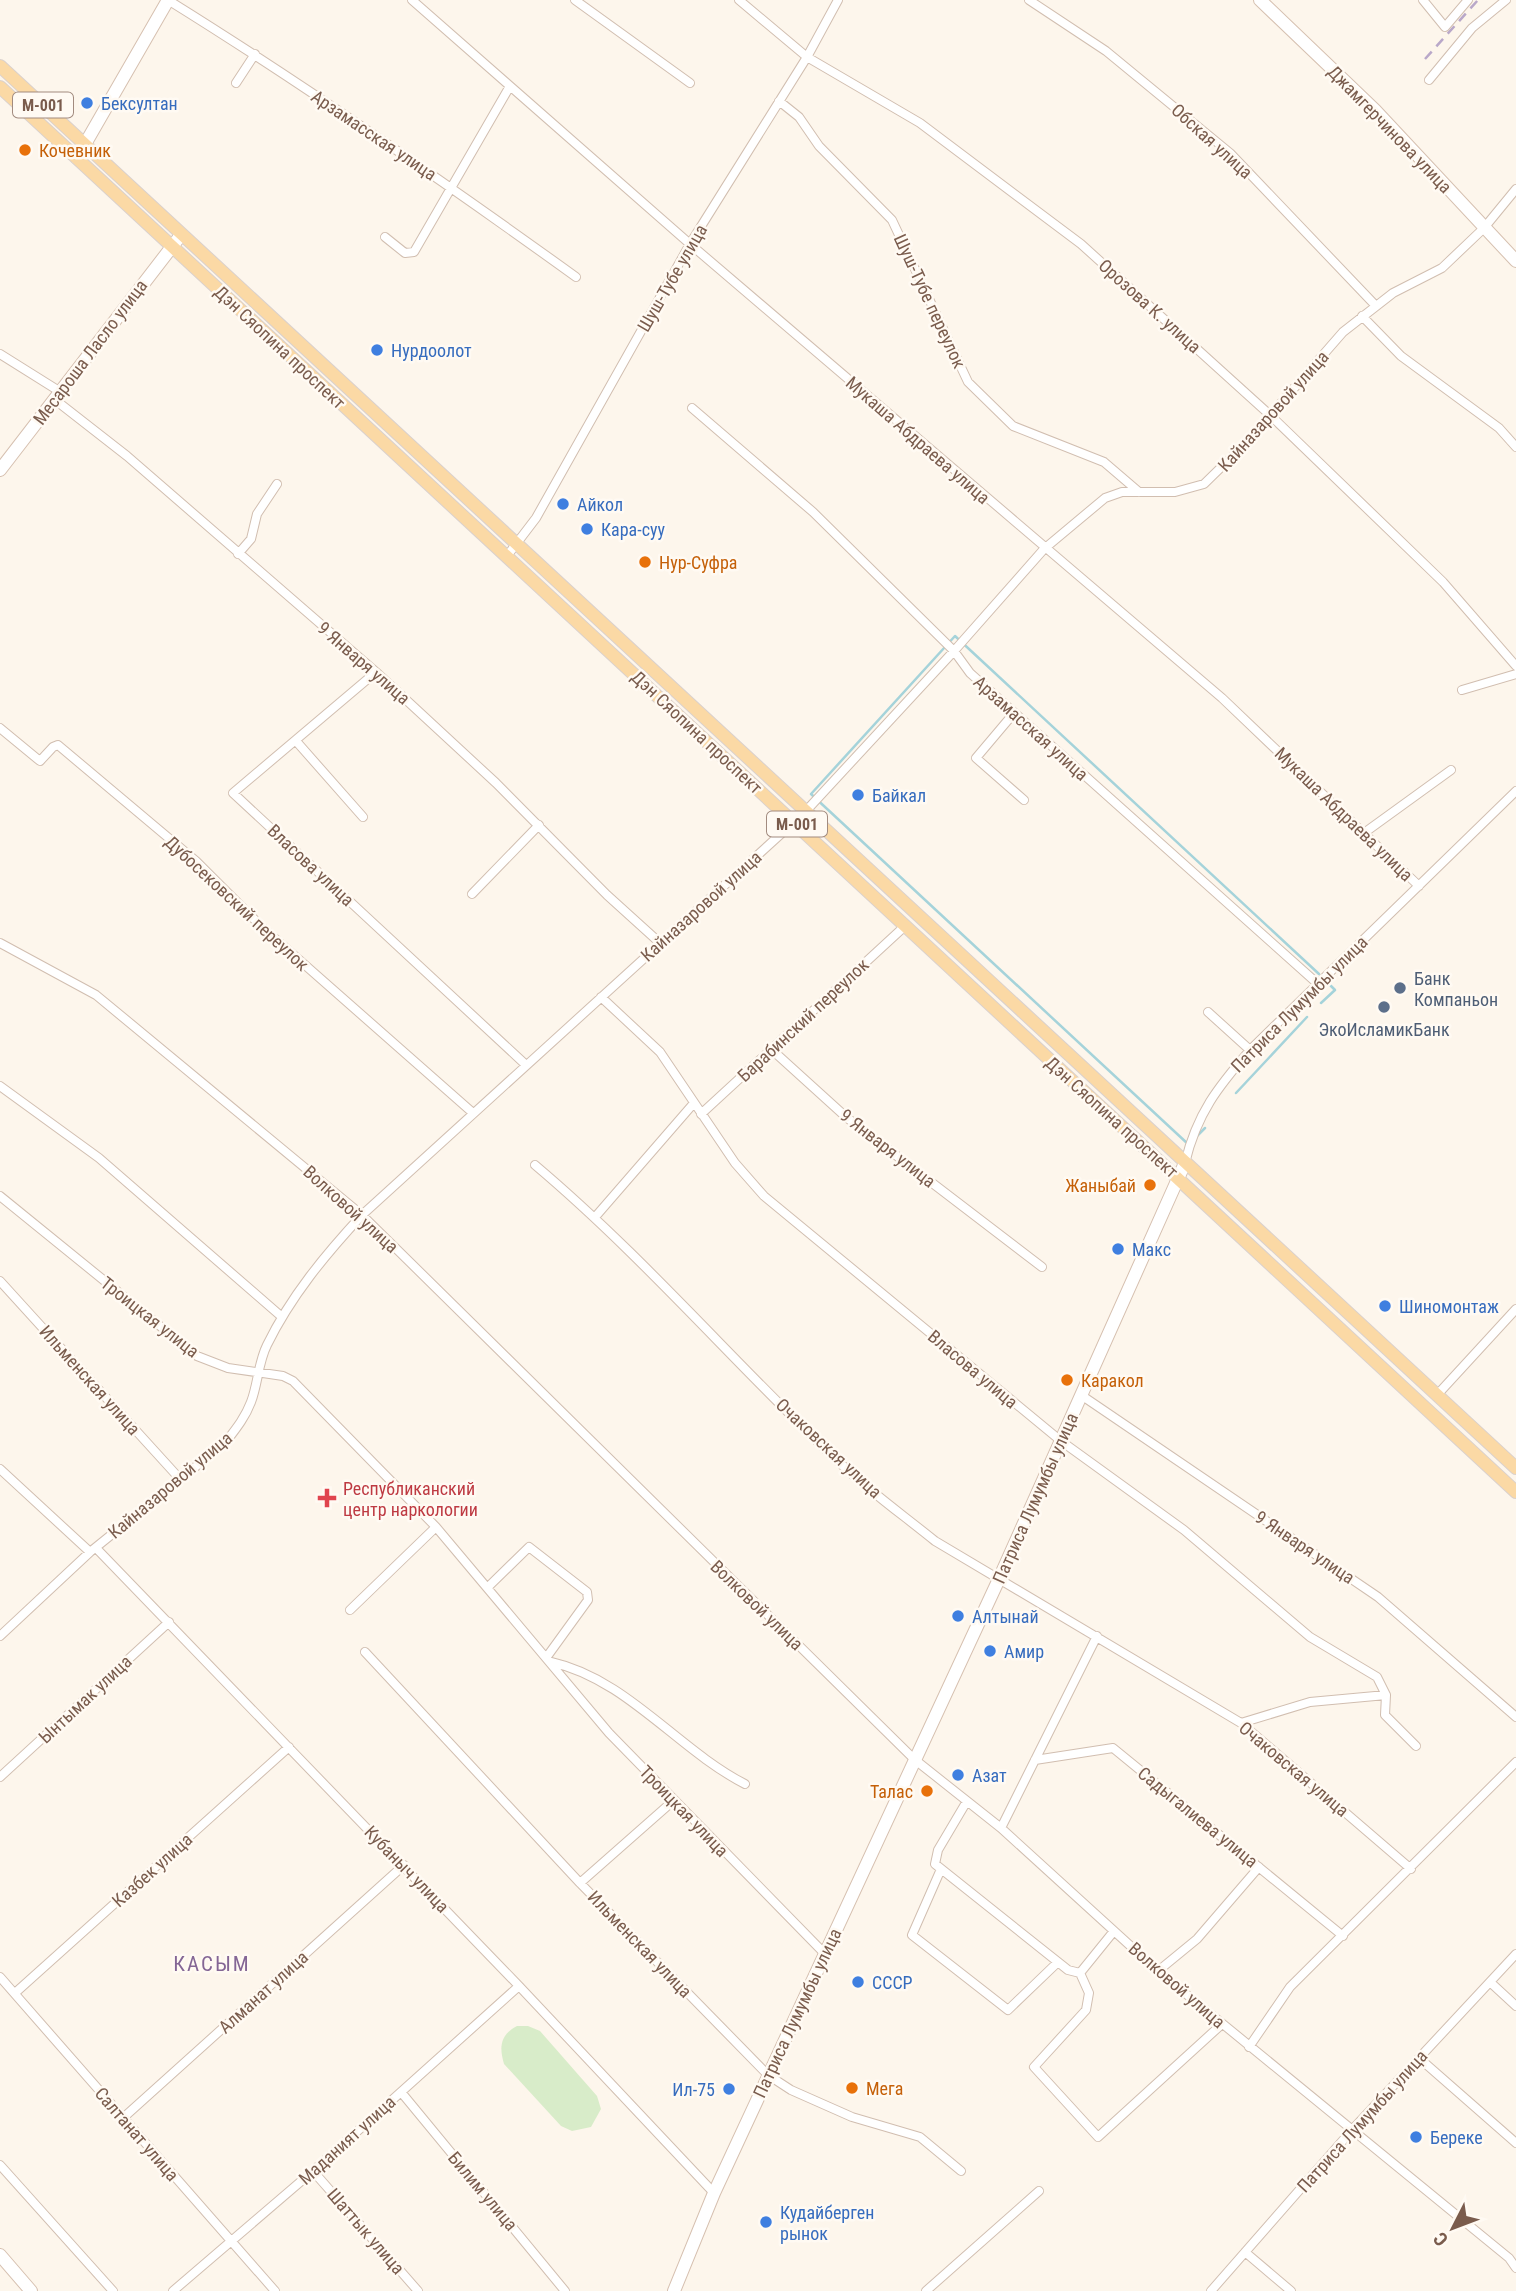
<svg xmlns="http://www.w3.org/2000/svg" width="1516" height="2291" font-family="'Roboto Condensed',sans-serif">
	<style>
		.green { fill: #d8ecc9 }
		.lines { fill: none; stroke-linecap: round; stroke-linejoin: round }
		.stream { stroke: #a5d3da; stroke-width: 2.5 }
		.street-casing { stroke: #d1beb0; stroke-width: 10 }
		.secondary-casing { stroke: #d6c0b0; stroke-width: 14 }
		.primary-casing { stroke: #dad1cd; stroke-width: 14 }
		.street { stroke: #fff; stroke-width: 8 }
		.secondary { stroke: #fff; stroke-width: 12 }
		.primary { stroke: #fbd9a5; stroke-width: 12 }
		.rail { stroke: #b9a8c9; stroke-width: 2.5; stroke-dasharray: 10 7; stroke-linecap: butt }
		.shop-dot { fill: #3f7fe0; stroke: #fffaf3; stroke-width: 2.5 }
		.food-dot { fill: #e8710a; stroke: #fffaf3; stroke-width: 2.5 }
		.service-dot { fill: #5c6f8a; stroke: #fffaf3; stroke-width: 2.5 }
		.health-dot { fill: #e0444e; stroke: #fffaf3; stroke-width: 2.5 }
		.labels { text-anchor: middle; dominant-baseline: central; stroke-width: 5; stroke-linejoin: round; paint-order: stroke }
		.shield { fill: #fffaf3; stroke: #a28b7f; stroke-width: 2 }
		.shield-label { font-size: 16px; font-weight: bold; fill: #7a5c4d }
		.shop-label { font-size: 18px; fill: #366cbe; stroke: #fffaf3; text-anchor: start }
		.street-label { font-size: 18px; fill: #7a5c4d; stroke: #fffaf3 }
		.food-label { font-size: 18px; fill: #c56008; stroke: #fffaf3; text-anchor: start }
		.service-label { font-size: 18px; fill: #4e5e75; stroke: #fffaf3; text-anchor: start }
		.health-label { font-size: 18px; fill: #be3a42; stroke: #fffaf3; text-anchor: start }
		.quarter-label { font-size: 21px; letter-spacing: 2px; fill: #846695; stroke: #fffaf3 }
	</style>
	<rect width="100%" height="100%" fill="#fdf6ec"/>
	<!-- green -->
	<path class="green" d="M517 2026H528L540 2031 597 2096 601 2109 591 2127 572 2131 561 2126 504 2064C499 2047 500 2035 517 2026Z"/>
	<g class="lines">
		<!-- stream -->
		<path class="stream" d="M1321 1003 1335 990 1327 982
			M1236 1093 1307 1017
			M1197 1136 1205 1128
			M1188 1144 811 794 955 636 1319 974"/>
		<!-- street casing -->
		<g class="street-casing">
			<path id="street" d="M168 0C308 87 443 181 576 277
				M412 0 690 244 1222 698 1419 886
				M575 0 690 83
				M739 0 807 57 920 123 1081 244 1270 415 1443 582 1516 666
				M1029 0 1106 51 1230 153 1376 306
				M1423 0 1445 27 1468 0
				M1429 80 1472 28 1506 0
				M236 83 255 54
				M779 101 799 117 819 146 892 220 968 382 1013 426 1104 462 1139 492
				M385 237 405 253 414 252 510 86
				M1362 316 1401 356 1499 428 1516 447
				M0 354 59 391
				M54 399 127 456 376 672 496 783 607 895 660 943
				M692 408 813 512 954 651 970 673 1318 984
				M238 554 251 539 257 514 277 484
				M507 556 536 518 690 244 807 57 838 0
				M376 672 233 793 526 1065
				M1462 690 1516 674
				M1014 713 976 758 1024 800
				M0 728 40 761 53 747 58 745 196 861 263 928 473 1113
				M296 741 363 817
				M1364 833 1451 770
				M472 894 539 825
				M0 943 96 995 362 1215 914 1759 1001 1828 1158 1971 1509 2258 1516 2268
				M601 997 660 1052 735 1163 764 1196 1061 1441 1184 1530 1310 1637 1377 1677 1386 1695 1385 1715 1416 1746
				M1208 1012 1250 1050
				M771 1049 846 1117 1042 1267
				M0 1086 99 1158 282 1317
				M701 1114 905 926
				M1185 1163C1197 1113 1218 1087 1250 1050L1516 791
				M535 1165C644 1257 736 1365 840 1463 869 1491 903 1515 935 1541L1241 1723 1411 1869
				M0 1196 197 1356 228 1368 283 1376 293 1381 436 1527 609 1733 825 1954
				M596 1216 694 1103
				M0 1281 180 1479
				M1081 1395 1378 1597 1516 1717
				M1437 1395 1516 1309
				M0 1469 90 1552
				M96 1548 519 1986 714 2193
				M488 1587 529 1547 587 1592 588 1600 546 1658
				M350 1610 436 1527
				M0 1636 90 1552 225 1443C235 1430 245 1418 251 1402 258 1384 258 1363 267 1345 291 1296 325 1255 362 1215L805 812 954 651 1044 549 1105 498 1122 492H1175L1204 484 1247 442 1343 332 1393 293 1442 268 1484 228 1516 189
				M365 1652 580 1883 768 2075 791 2090 852 2117 920 2137 961 2171
				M551 1662C627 1679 677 1749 745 1784
				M1241 1723 1310 1702 1386 1695
				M1035 1760 1113 1748 1343 1936
				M0 1777 169 1622
				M967 1801 938 1850 935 1864 1068 1970 1080 1973 1114 1931
				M1001 1828 1097 1636
				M941 1869 912 1935 1008 2010 1058 1962
				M580 1883 673 1801
				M1158 1971 1197 1939 1259 1867
				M1080 1973 1089 1993 1086 2010 1034 2067 1098 2137 1222 2024
				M0 1977 275 2291
				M1490 1982 1516 2006
				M15 1993 289 1747
				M1249 2047 1290 1987 1516 1762
				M1419 2058 1516 2143
				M401 2092 565 2291
				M123 2118 404 1865
				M0 2165 113 2291
				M313 2171 418 2291
				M1245 2252 1291 2291
				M173 2291 313 2171 519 1986
				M926 2291 1039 2191
				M1211 2291 1352 2130 1516 1954"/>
		</g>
		<!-- secondary casing -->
		<g class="secondary-casing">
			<path id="secondary" d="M1260 0 1375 110 1516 261
				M77 158 168 0
				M0 470 181 235
				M0 2255 31 2291
				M674 2291 714 2193 999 1579 1185 1163"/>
		</g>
		<!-- primary casing -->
		<g class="primary-casing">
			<path id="primary" d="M0 66 1516 1468
				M0 87 1516 1492"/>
		</g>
		<!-- street -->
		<use href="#street" class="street"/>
		<!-- secondary -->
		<use href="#secondary" class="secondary"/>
		<!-- primary -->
		<use href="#primary" class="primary"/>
		<!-- rail -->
		<path class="rail" d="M1425 59 1478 0"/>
	</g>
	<!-- markers -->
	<g class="shop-dot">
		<circle cx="87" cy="103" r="7"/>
		<circle cx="377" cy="350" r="7"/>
		<circle cx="563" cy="504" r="7"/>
		<circle cx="587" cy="529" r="7"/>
		<circle cx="858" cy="795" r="7"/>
		<circle cx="1118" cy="1249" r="7"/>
		<circle cx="1385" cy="1306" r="7"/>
		<circle cx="958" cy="1616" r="7"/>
		<circle cx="990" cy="1651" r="7"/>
		<circle cx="958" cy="1775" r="7"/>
		<circle cx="858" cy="1982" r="7"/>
		<circle cx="729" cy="2089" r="7"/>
		<circle cx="1416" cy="2137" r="7"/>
		<circle cx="766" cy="2222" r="7"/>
	</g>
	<g class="food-dot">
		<circle cx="25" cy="150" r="7"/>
		<circle cx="645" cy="562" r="7"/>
		<circle cx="1150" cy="1185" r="7"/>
		<circle cx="1067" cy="1380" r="7"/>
		<circle cx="927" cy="1791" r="7"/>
		<circle cx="852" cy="2088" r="7"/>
	</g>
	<g class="service-dot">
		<circle cx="1400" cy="988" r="7"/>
		<circle cx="1384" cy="1007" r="7"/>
	</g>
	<path class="health-dot" d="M323.5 1487.5h7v7h7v7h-7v7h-7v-7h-7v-7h7z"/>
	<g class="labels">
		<!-- shield labels -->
		<g class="shield">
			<rect x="13" y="92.5" width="60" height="25" rx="5"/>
			<rect x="767" y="811.5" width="60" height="25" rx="5"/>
		</g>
		<g class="shield-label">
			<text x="43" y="105">M-001</text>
			<text x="797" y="824">M-001</text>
		</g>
		<!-- shop labels -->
		<g class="shop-label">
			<text x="101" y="103">Бексултан</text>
			<text x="391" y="350">Нурдоолот</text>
			<text x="577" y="504">Айкол</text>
			<text x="601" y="529">Кара-суу</text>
			<text x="872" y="795">Байкал</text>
			<text x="1132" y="1249">Макс</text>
			<text x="1399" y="1306">Шиномонтаж</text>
			<text x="972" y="1616">Алтынай</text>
			<text x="1004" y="1651">Амир</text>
			<text x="972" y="1775">Азат</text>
			<text x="872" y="1982">СССР</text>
			<text x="715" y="2089" text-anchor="end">Ил-75</text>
			<text x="1430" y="2137">Береке</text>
			<text x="780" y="2212">Кудайберген<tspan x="780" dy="21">рынок</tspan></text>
		</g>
		<!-- street labels -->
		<g class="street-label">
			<text transform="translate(1390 129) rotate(46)">Джамгерчинова улица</text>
			<text transform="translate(374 135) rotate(34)">Арзамасская улица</text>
			<text transform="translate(1212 141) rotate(42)">Обская улица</text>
			<text transform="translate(672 278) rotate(-60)">Шуш-Тубе улица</text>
			<text transform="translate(930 301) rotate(65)">Шуш-Тубе переулок</text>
			<text transform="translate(1150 306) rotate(42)">Орозова К. улица</text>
			<text transform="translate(280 347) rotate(43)">Дэн Сяопина проспект</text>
			<text transform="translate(90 352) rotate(-53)">Месароша Ласло улица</text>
			<text transform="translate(1273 411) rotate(-48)">Кайназаровой улица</text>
			<text transform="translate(918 440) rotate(41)">Мукаша Абдраева улица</text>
			<text transform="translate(364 663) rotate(41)">9 Января улица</text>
			<text transform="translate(1031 728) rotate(42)">Арзамасская улица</text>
			<text transform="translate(697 732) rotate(43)">Дэн Сяопина проспект</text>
			<text transform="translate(1344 814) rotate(44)">Мукаша Абдраева улица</text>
			<text transform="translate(311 865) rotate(43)">Власова улица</text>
			<text transform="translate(237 903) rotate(43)">Дубосековский переулок</text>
			<text transform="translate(701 906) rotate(-42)">Кайназаровой улица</text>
			<text transform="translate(1299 1004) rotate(-45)">Патриса Лумумбы улица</text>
			<text transform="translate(803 1020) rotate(-43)">Барабинский переулок</text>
			<text transform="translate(1112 1117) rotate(42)">Дэн Сяопина проспект</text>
			<text transform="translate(888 1148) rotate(38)">9 Января улица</text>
			<text transform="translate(351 1209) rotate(42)">Волковой улица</text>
			<text transform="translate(150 1317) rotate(38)">Троицкая улица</text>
			<text transform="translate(973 1369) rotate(40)">Власова улица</text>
			<text transform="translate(90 1380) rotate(48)">Ильменская улица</text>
			<text transform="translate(829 1448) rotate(43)">Очаковская улица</text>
			<text transform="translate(170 1485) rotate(-40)">Кайназаровой улица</text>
			<text transform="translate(1035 1498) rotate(-66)">Патриса Лумумбы улица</text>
			<text transform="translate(1305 1547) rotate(34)">9 Января улица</text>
			<text transform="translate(757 1605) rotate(44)">Волковой улица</text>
			<text transform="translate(85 1699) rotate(-43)">Ынтымак улица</text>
			<text transform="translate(1294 1769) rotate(40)">Очаковская улица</text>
			<text transform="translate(684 1811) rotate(46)">Троицкая улица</text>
			<text transform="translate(1198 1817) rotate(39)">Садыгалиева улица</text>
			<text transform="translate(407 1869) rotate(46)">Кубаныч улица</text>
			<text transform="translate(152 1870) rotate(-42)">Казбек улица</text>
			<text transform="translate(640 1944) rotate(46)">Ильменская улица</text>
			<text transform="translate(1177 1985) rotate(41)">Волковой улица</text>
			<text transform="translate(263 1992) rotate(-42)">Алманат улица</text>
			<text transform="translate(797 2013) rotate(-65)">Патриса Лумумбы улица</text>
			<text transform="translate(1362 2121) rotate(-48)">Патриса Лумумбы улица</text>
			<text transform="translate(137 2134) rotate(49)">Салтанат улица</text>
			<text transform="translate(347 2140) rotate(-42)">Маданият улица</text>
			<text transform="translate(483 2191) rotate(50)">Билим улица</text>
			<text transform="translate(366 2231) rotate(49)">Шаттык улица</text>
		</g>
		<!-- food labels -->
		<g class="food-label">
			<text x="39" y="150">Кочевник</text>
			<text x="659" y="562">Нур-Суфра</text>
			<text x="1136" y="1185" text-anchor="end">Жаныбай</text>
			<text x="1081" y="1380">Каракол</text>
			<text x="913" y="1791" text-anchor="end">Талас</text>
			<text x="866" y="2088">Мега</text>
		</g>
		<!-- service labels -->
		<g class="service-label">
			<text x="1414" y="978">Банк<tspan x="1414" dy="21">Компаньон</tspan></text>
			<text x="1384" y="1029" text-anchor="middle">ЭкоИсламикБанк</text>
		</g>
		<!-- health labels -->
		<g class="health-label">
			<text x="343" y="1488">Республиканский<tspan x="343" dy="21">центр наркологии</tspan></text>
		</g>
		<!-- quarter labels -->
		<g class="quarter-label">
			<text x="212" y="1964">КАСЫМ</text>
		</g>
	</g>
	<!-- north arrow -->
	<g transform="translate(1453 2228) rotate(228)" stroke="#fffaf3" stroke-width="5" paint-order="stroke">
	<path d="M0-5L12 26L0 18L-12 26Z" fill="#7a5c4d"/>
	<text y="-10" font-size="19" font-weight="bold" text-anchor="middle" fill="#7a5c4d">С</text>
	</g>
</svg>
